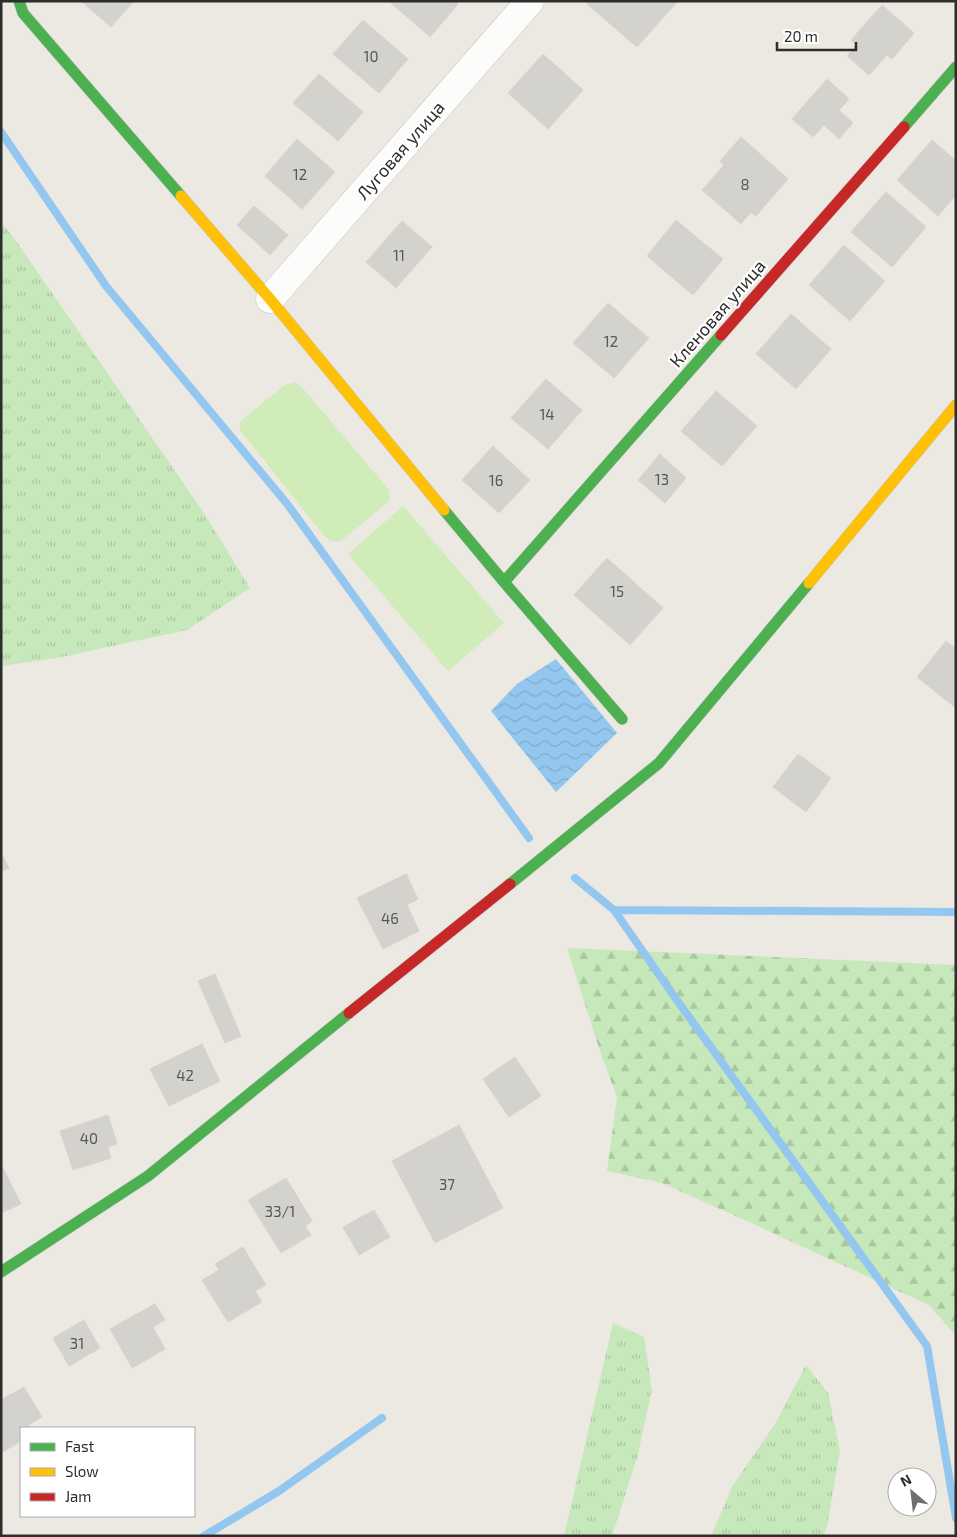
<svg xmlns="http://www.w3.org/2000/svg" width="957" height="1537" font-family="'Exo 2',sans-serif">
	<style>
		.grass { fill: url(#grass-tufts) }
		.forest { fill: url(#forest-firs) }
		.pitch { fill: #d0ecb8 }
		.water { fill: url(#water-waves) }
		.lines { fill: none; stroke-linecap: round; stroke-linejoin: round }
		.stream { stroke: #94c7ef; stroke-width: 8 }
		.building { fill: #d4d2cd; stroke: #d7d4ce }
		.street-casing { stroke: #c9c8c7; stroke-width: 29 }
		.fast-casing { stroke: #c9c8c7; stroke-width: 12 }
		.slow-casing { stroke: #c9c8c7; stroke-width: 12 }
		.jam-casing { stroke: #c9c8c7; stroke-width: 12 }
		.street { stroke: #fcfcfb; stroke-width: 28 }
		.fast { stroke: #4caf50; stroke-width: 11 }
		.slow { stroke: #ffc107; stroke-width: 11 }
		.jam { stroke: #c62828; stroke-width: 11 }
		.labels { text-anchor: middle; dominant-baseline: central; stroke-width: 4.5; stroke-linejoin: round; paint-order: stroke }
		.number-label { font-size: 15px; fill: #585756 }
		.street-label { font-size: 18px; fill: #2d2d2d; stroke: #fff }
	</style>
	<defs>
		<pattern id="grass-tufts" width="24" height="20" patternUnits="userSpaceOnUse" patternTransform="scale(1.25)"><rect width="24" height="20" fill="#c6e8ba"/><path d="M3 7l-1-3M5 7V3M7 7l1-3M15 17l-1-3M17 17v-4M19 17l1-3" fill="none" stroke="#aac7a0"/></pattern>
		<pattern id="forest-firs" width="22" height="20" patternUnits="userSpaceOnUse" patternTransform="scale(1.25)"><rect width="22" height="20" fill="#c6e8ba"/><path d="M5 1l3.5 6h-7zM16 11l3.5 6h-7z" fill="#aac7a0"/></pattern>
		<pattern id="water-waves" width="16" height="10" patternUnits="userSpaceOnUse" patternTransform="scale(1.25)"><rect width="16" height="10" fill="#94c7ef"/><path d="M0 5q4-4 8 0t8 0" fill="none" stroke="#80abcd"/></pattern>
	</defs>
	<rect width="100%" height="100%" fill="#ece9e2"/>
	<!-- grass -->
	<path class="grass" d="M1 222 14 238 204 513 250 588 187 630 57 658 1 666Z
		M613 1323 644 1337 652 1390 637 1458 612 1536H564Z
		M806 1365 828 1393 840 1451 827 1527 823 1536H711L733 1485 775 1424Z"/>
	<!-- forest -->
	<path class="forest" d="M567 948 956 965V1336L929 1305 760 1227 662 1183 607 1171 617 1097 601 1054Z"/>
	<!-- pitch -->
	<path class="pitch" d="M295 382 301 386 389 490 390 500 387 503 341 541H331L325 537 240 430V422L244 418 285 385Z
		M403 506 504 623 448 671 348 554Z"/>
	<!-- water -->
	<path class="water" d="M556 659 617 733 556 792 491 711 517 684Z"/>
	<g class="lines">
		<!-- stream -->
		<path class="stream" d="M1 132 106 286 288 505 529 838
			M575 878 614 910 676 999 927 1346 956 1518
			M614 910 956 912
			M204 1536 279 1491 382 1418"/>
	</g>
	<!-- building -->
	<path class="building" d="M81 1H134L111 27Z
		M389 1H455L458 4 430 37Z
		M589 1H678L637 47 587 4Z
		M882 5 914 33 892 59 887 55 869 75 847 56 856 45 851 40Z
		M363 20 408 59 379 93 333 54Z
		M543 54 583 90 548 129 508 93Z
		M319 74 363 112 338 141 293 103Z
		M827 79 849 99 839 110 853 123 839 139 824 125 813 137 792 119Z
		M741 137 788 179 756 216 751 212 741 224 702 190 724 165 720 161Z
		M297 139 335 172 302 209 265 176Z
		M932 140 956 161V195L938 216 897 180Z
		M886 192 926 227 892 267 851 232Z
		M254 206 288 235 270 255 237 225Z
		M676 220 723 259 693 295 647 256Z
		M402 221 432 247 396 288 366 262Z
		M844 245 885 281 850 321 809 285Z
		M608 303 649 338 614 378 573 343Z
		M791 314 831 349 796 389 756 354Z
		M546 379 582 410 548 449 511 418Z
		M716 391 757 426 722 466 681 431Z
		M493 446 530 480 499 513 462 480Z
		M660 454 686 478 665 503 638 480Z
		M607 558 663 608 630 645 574 595Z
		M946 641 956 649V708L917 677Z
		M798 754 831 778 806 812 773 787Z
		M1 853 9 868 1 871Z
		M406 874 418 899 407 905 419 931 383 949 357 898Z
		M215 974 241 1036 225 1043 198 981Z
		M202 1044 220 1081 169 1106 150 1069Z
		M515 1057 541 1096 509 1117 483 1079Z
		M108 1115 117 1144 108 1147 111 1158 73 1170 60 1131Z
		M459 1125 503 1208 435 1243 392 1161Z
		M1 1164 21 1204 1 1213Z
		M286 1178 312 1221 305 1226 311 1235 281 1253 248 1200Z
		M374 1210 390 1237 359 1255 343 1227Z
		M243 1247 266 1285 255 1291 262 1302 228 1322 202 1280 219 1270 215 1264Z
		M155 1304 165 1320 153 1327 165 1349 132 1368 110 1329Z
		M84 1320 100 1348 69 1366 53 1338Z
		M24 1387 42 1417 28 1425 30 1428H21V1441L1 1453V1400Z"/>
	<g class="lines">
		<!-- street casing -->
		<g class="street-casing">
			<path id="street" d="M270 299 530 1"/>
		</g>
		<!-- fast casing -->
		<g class="fast-casing">
			<path id="fast" d="M19 1 23 13 181 196
				M904 127 956 67
				M444 510 504 582 622 719
				M504 582 721 335
				M510 884 659 763 809 583
				M1 1272 148 1176 349 1013"/>
		</g>
		<!-- slow casing -->
		<g class="slow-casing">
			<path id="slow" d="M181 196 270 299 444 510
				M809 583 956 405"/>
		</g>
		<!-- jam casing -->
		<g class="jam-casing">
			<path id="jam" d="M721 335 904 127
				M349 1013 510 884"/>
		</g>
		<!-- street -->
		<use href="#street" class="street"/>
		<!-- fast -->
		<use href="#fast" class="fast"/>
		<!-- slow -->
		<use href="#slow" class="slow"/>
		<!-- jam -->
		<use href="#jam" class="jam"/>
	</g>
	<g class="labels">
		<!-- number labels -->
		<g class="number-label">
			<text x="371" y="56">10</text>
			<text x="300" y="174">12</text>
			<text x="745" y="184">8</text>
			<text x="399" y="255">11</text>
			<text x="611" y="341">12</text>
			<text x="547" y="414">14</text>
			<text x="662" y="479">13</text>
			<text x="496" y="480">16</text>
			<text x="617" y="591">15</text>
			<text x="390" y="918">46</text>
			<text x="185" y="1075">42</text>
			<text x="89" y="1138">40</text>
			<text x="447" y="1184">37</text>
			<text x="280" y="1211">33/1</text>
			<text x="77" y="1343">31</text>
		</g>
		<!-- street labels -->
		<g class="street-label">
			<text transform="translate(400 150) rotate(-49)">Луговая улица</text>
			<text transform="translate(717 313) rotate(-49)">Кленовая улица</text>
		</g>
	</g>
	<!-- border -->
	<rect width="957" height="1537" fill="none" stroke="#2d2d2d" stroke-width="5"/>
	<!-- legend -->
	<rect x="20" y="1427" width="175" height="90" fill="#ffffff" stroke="#ababab"/>
	<rect x="30" y="1443" width="25" height="8" fill="#4caf50" stroke="#ababab"/>
	<text x="65" y="1452" font-size="15" fill="#2d2d2d">Fast</text>
	<rect x="30" y="1468" width="25" height="8" fill="#ffc107" stroke="#ababab"/>
	<text x="65" y="1477" font-size="15" fill="#2d2d2d">Slow</text>
	<rect x="30" y="1493" width="25" height="8" fill="#c62828" stroke="#ababab"/>
	<text x="65" y="1502" font-size="15" fill="#2d2d2d">Jam</text>
	<!-- north arrow -->
	<g transform="translate(912 1492) rotate(332)"><circle r="24" fill="#ffffff" stroke="#ababab"/>
	<path d="M0-4L9 19L0 12L-9 19Z" fill="#706f6c"/>
	<text y="-8" font-size="14" font-weight="bold" text-anchor="middle" fill="#2d2d2d">N</text>
	</g>
	<!-- scale -->
	<path d="M777 42v8h79v-8" fill="none" stroke="#2d2d2d" stroke-width="2.5"/>
	<text x="784" y="42" font-size="15" fill="#2d2d2d" stroke="#ffffff" stroke-width="4" paint-order="stroke">20 m</text>
</svg>
